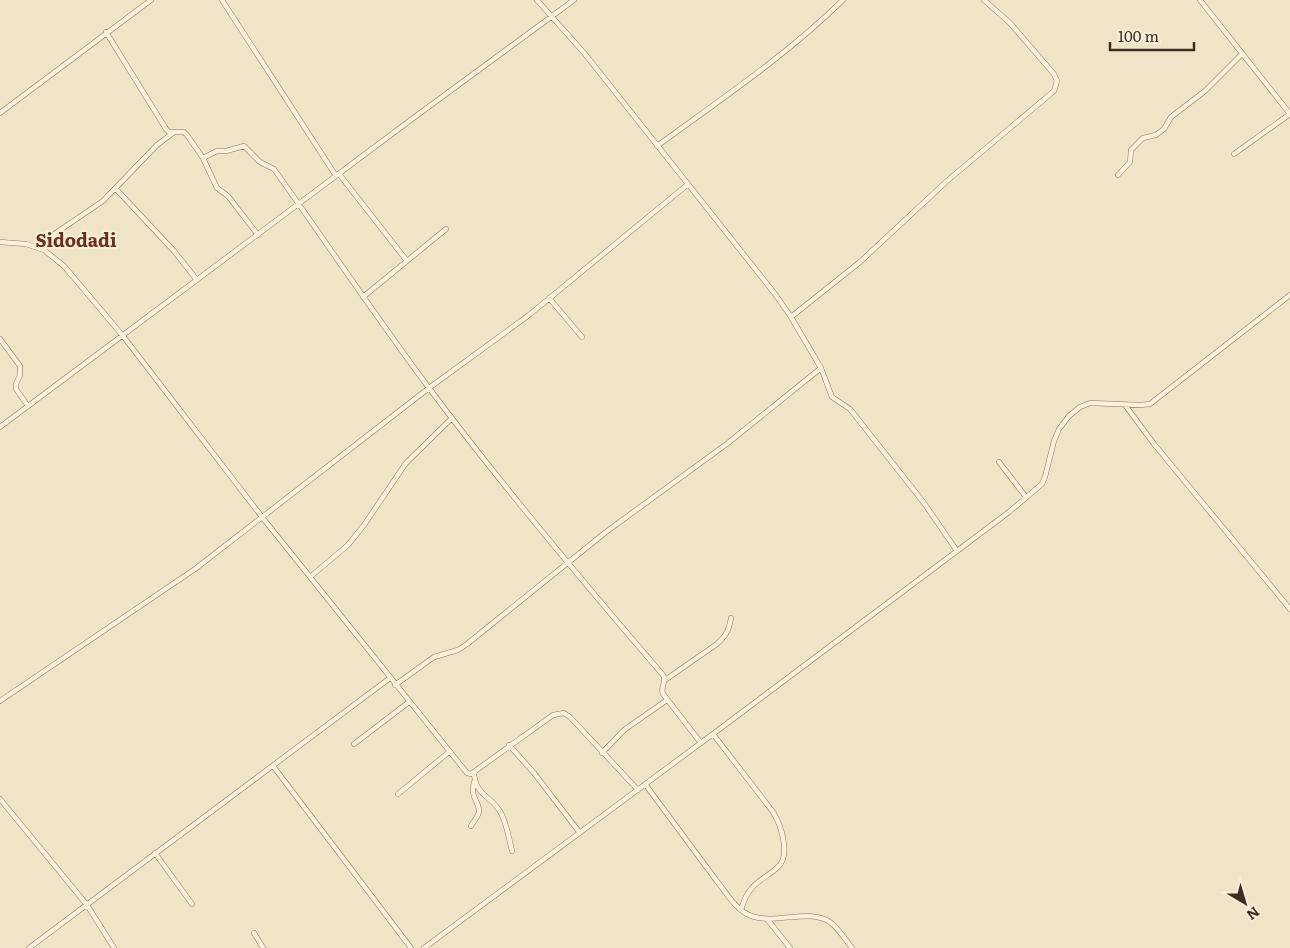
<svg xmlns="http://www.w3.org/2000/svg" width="1290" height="948" font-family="Literata,serif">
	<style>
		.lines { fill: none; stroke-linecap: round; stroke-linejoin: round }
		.street-casing { stroke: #8d765c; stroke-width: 5.5 }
		.street { stroke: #faf1dc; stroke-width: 4.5 }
		.labels { text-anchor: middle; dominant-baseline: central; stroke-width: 4.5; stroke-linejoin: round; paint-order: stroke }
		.quarter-label { font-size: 18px; font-weight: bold; fill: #6b2e1e; stroke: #f7eed8 }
	</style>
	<rect width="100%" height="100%" fill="#f0e4c8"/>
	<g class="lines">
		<!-- street casing -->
		<g class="street-casing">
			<path id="street" d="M222 0 336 176
				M537 0 585 54 775 294 791 317 821 368 832 397 850 409 924 503 957 551
				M1200 0 1290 114
				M106 32 166 129 169 132H184L187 135 203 158 217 188 228 196 258 235
				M0 113 151 0
				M657 146C720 100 787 55 843 0
				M1234 154 1290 114
				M203 158 217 151H226L244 146 260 162 274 169C326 242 376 317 429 388 503 487 583 582 663 675 667 682 660 687 663 694L701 743
				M339 174 407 261
				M1118 175 1130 162 1131 150 1143 138 1156 135 1164 129 1171 117 1205 91 1242 54
				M116 189 174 251 197 280
				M0 242 26 244 44 250 64 266 123 336 262 517 467 773 471 774 553 715 564 713 570 717 638 790
				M35 247 103 201 157 145 173 133
				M363 297 446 229
				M549 298 582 337
				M791 317 860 262 947 181 1054 91 1057 81 1054 74 1010 23 984 0
				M0 339 20 366V375L16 384V389L28 406
				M1125 405 1154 444 1290 609
				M0 427 408 122 574 0
				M999 462 1026 497
				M310 577 348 545 364 525 406 463 452 418
				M665 680 717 644C726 636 729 630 731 618
				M395 685 434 657 458 650 467 644 606 532 728 443 821 368
				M0 701 195 569 429 388 529 315 687 185
				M713 734 773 812C781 825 791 855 778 867 770 875 758 880 751 889 746 895 743 903 741 910
				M354 744 409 702
				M509 745 534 773 580 833
				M602 753 624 730 667 700
				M273 766 411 948
				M474 772C475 796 491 795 501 813 507 825 509 838 512 851
				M645 784C669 816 692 848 716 880 725 891 734 907 747 914 771 927 808 907 830 922 839 929 845 939 852 948
				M398 794 449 752
				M0 799 87 905 114 948
				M471 826C473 822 479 816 479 811 479 801 470 798 474 782
				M155 853 192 904
				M767 919 790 948
				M254 933 263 948
				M29 948 390 678
				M424 948 713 734 1009 512 1042 484 1045 477 1054 441 1059 429 1069 416 1080 407 1090 403 1140 405 1150 404 1290 295"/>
		</g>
		<!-- street -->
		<use href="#street" class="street"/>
	</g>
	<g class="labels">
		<!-- quarter labels -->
		<g class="quarter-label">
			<text x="76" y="239">Sidodadi</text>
		</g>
	</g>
	<!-- north arrow -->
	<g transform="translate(1245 903) rotate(142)" stroke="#f7eed8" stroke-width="4" paint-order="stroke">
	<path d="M0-4L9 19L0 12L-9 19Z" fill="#3d2e20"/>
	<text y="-8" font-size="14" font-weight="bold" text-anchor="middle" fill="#3d2e20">N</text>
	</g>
	<!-- scale -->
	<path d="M1110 42v8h84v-8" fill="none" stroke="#3d2e20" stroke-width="2.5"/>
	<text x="1118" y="42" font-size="15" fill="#3d2e20" stroke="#f7eed8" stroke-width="4" paint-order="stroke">100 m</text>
</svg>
